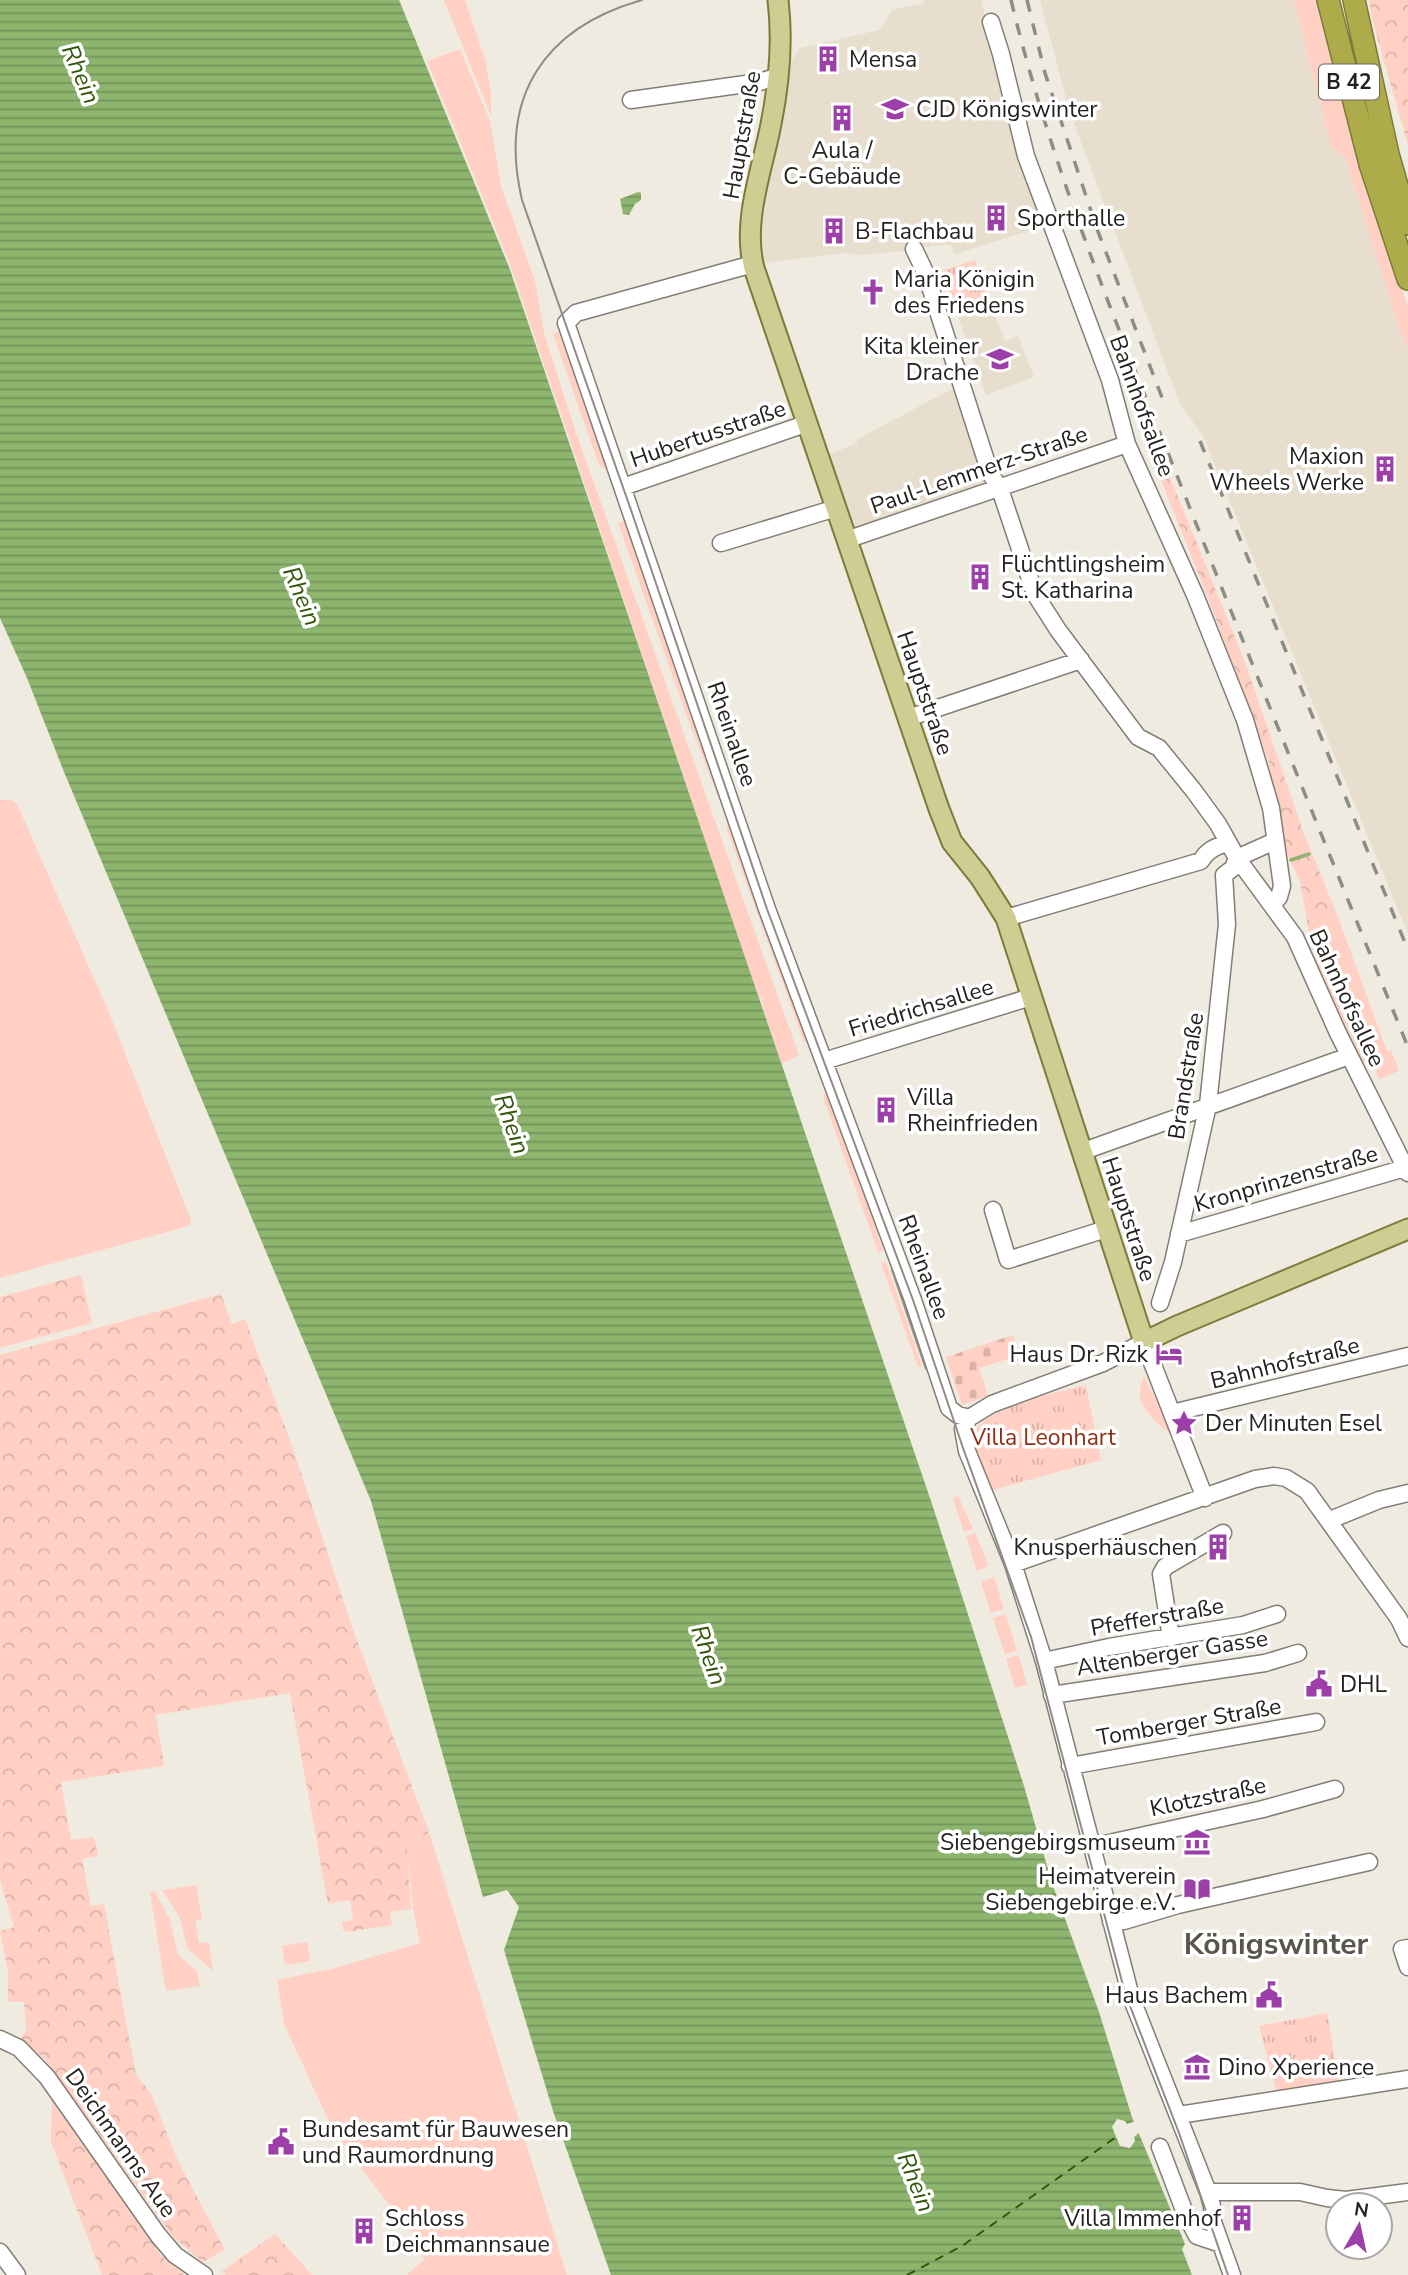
<svg xmlns="http://www.w3.org/2000/svg" width="1408" height="2275" font-family="'Nunito Sans',sans-serif">
	<style>
		.built { fill: #e7dece }
		.green { fill: #ffd0c3 }
		.forest { fill: url(#forest-crowns) }
		.cemetery { fill: url(#cemetery-stones) }
		.park { fill: url(#park-tufts) }
		.water { fill: url(#water-rules) }
		.pier { fill: #f0ebe1 }
		.lines { fill: none; stroke-linecap: round; stroke-linejoin: round }
		.stream { stroke: #8db56e; stroke-width: 3.5 }
		.ferry { stroke: #335709; stroke-width: 2; stroke-dasharray: 9 7; stroke-linecap: butt }
		.minor-casing { stroke: #837e75; stroke-width: 19 }
		.major-casing { stroke: #7d7b3b; stroke-width: 23 }
		.highway-casing { stroke: #7d7b3b; stroke-width: 24 }
		.minor { stroke: #fff; stroke-width: 16 }
		.major { stroke: #cecd92; stroke-width: 19 }
		.highway { stroke: #adab4a; stroke-width: 21 }
		.tram { stroke: #8f8c85; stroke-width: 2 }
		.rail { stroke: #8f8c85; stroke-width: 3.5; stroke-dasharray: 12 12; stroke-linecap: butt }
		.labels { text-anchor: middle; dominant-baseline: central; stroke-width: 7; stroke-linejoin: round; paint-order: stroke }
		.shield { fill: #fff; stroke: #666462; stroke-width: 2 }
		.shield-label { font-size: 21px; font-weight: bold; fill: #24221f }
		.poi-label { font-size: 23px; fill: #24221f; stroke: #fff; text-anchor: start }
		.street-label { font-size: 23px; fill: #24221f; stroke: #fff }
		.park-label { font-size: 23px; fill: #8e2d12; stroke: #fff }
		.water-label { font-size: 24px; font-style: italic; fill: #335709; stroke: #fff }
		.district-label { font-size: 30px; font-weight: bold; fill: #59554c; stroke: #fff }
	</style>
	<defs>
		<pattern id="forest-crowns" width="20" height="18" patternUnits="userSpaceOnUse" patternTransform="scale(1.75)"><rect width="20" height="18" fill="#ffd0c3"/><path d="M2 6a3 3 0 1 1 6 0M12 15a3 3 0 1 1 6 0" fill="none" stroke="#dab2a7"/></pattern>
		<pattern id="cemetery-stones" width="16" height="16" patternUnits="userSpaceOnUse" patternTransform="scale(1.75)"><rect width="16" height="16" fill="#ffd0c3"/><path d="M2 7V4a2 2 0 0 1 4 0v3zM10 15v-3a2 2 0 0 1 4 0v3z" fill="#dab2a7"/></pattern>
		<pattern id="park-tufts" width="24" height="20" patternUnits="userSpaceOnUse" patternTransform="scale(1.75)"><rect width="24" height="20" fill="#ffd0c3"/><path d="M3 7l-1-3M5 7V3M7 7l1-3M15 17l-1-3M17 17v-4M19 17l1-3" fill="none" stroke="#dab2a7"/></pattern>
		<pattern id="water-rules" width="6" height="5" patternUnits="userSpaceOnUse" patternTransform="scale(1.75)"><rect width="6" height="5" fill="#8db56e"/><path d="M0 2.5h6" fill="none" stroke="#73935a"/></pattern>
	</defs>
	<rect width="100%" height="100%" fill="#f0ebe1"/>
	<!-- built -->
	<path class="built" d="M924 0H981L1019 157 1044 226 955 254 951 245 918 247 904 251 860 255 846 253 761 263 759 227 791 61 800 48 879 30 892 10 924 3Z
		M1040 0H1294L1331 146 1345 155 1399 328 1408 349V934L1203 436 1180 404 1070 113Z
		M987 295 1005 341 1018 336 1034 377 986 395 957 314 969 309 973 299Z
		M954 388 985 484 852 528 827 455 857 443V439Z"/>
	<!-- green -->
	<path class="green" d="M444 0H465L485 59 491 91V116Z
		M1294 0H1317L1324 33 1360 161 1387 249 1408 306V349L1399 328 1345 156 1331 147Z
		M460 49 490 121 501 186 535 281 544 333 576 433 799 1055 782 1064 763 1008 762 999 759 997 741 946 511 267 427 61Z
		M559 332 609 472 599 465 553 334Z
		M627 521 809 1041 804 1042 727 830V819L689 722 618 523Z
		M0 796 1 800H12L17 804 108 1010 191 1220 189 1226 0 1278Z
		M1338 917 1387 1051 1391 1050 1399 1071 1379 1079 1371 1060 1363 1063 1316 961 1309 932Z
		M826 1090 870 1209 883 1251 878 1252 823 1097Z
		M886 1262 922 1366 918 1367 881 1263Z
		M1144 1376 1172 1433C1159 1428 1140 1408 1140 1394 1140 1388 1142 1382 1144 1376Z
		M958 1496 973 1529 964 1532 953 1498Z
		M975 1533 989 1566 977 1571 966 1536Z
		M994 1577 1004 1609 991 1613 981 1582Z
		M1006 1614 1017 1651 1005 1654 993 1618Z
		M1019 1655 1027 1685 1015 1688 1006 1659Z
		M429 1832 567 2275H407L425 2259 422 2255 426 2250 376 2188 332 2128 284 2024 277 1980 335 1968 420 1943 413 1908 407 1848Z
		M196 1885 202 1919 195 1920 199 1943 209 1942 213 1971 187 1948 180 1918 162 1890Z
		M155 1891 170 1920 178 1955 197 1971 200 1986 166 1991 150 1892Z
		M307 1942 310 1961 285 1965 282 1946Z"/>
	<!-- forest -->
	<path class="forest" d="M1369 0H1408V145L1372 19Z
		M1161 455 1245 662 1303 831 1338 917 1309 932 1300 881 1284 847 1268 759 1208 598 1153 460Z
		M81 1275 92 1323 0 1348V1297Z
		M221 1294 232 1324 245 1319 292 1446 354 1632 429 1832 407 1848 411 1909 390 1912 392 1925 346 1932 343 1930 342 1922 353 1920 350 1900 328 1904 290 1693 156 1715 164 1766 61 1782 71 1840 94 1837 98 1856 82 1859 91 1906 104 1904 136 2075 151 2093 178 2161 225 2250 203 2262 173 2237 57 2075 43 2057 20 2039 26 2031 24 2002H8V1972L0 1931 14 1927 0 1880V1355Z
		M52 2101 160 2254 184 2275H102L51 2142Z
		M275 2234 312 2275H226L221 2272Z"/>
	<!-- cemetery -->
	<path class="cemetery" d="M1013 1335 1020 1355 979 1368 988 1396 962 1405 946 1357Z"/>
	<!-- park -->
	<path class="park" d="M975 260 987 295 973 299 969 309 957 314 942 271Z
		M1086 1385 1101 1460 993 1490 971 1437C984 1406 1055 1393 1086 1385Z
		M1327 2013 1340 2087 1278 2097 1259 2026Z"/>
	<!-- water -->
	<path class="water" d="M0 0H399L509 267 931 1501 1024 1786 1052 1883 1099 2012 1132 2117 1185 2244 1182 2249 1192 2275H611L554 2114 504 1950 519 1907 507 1890 483 1897 371 1501 64 772 27 678 0 618Z
		M638 192 641 193V200L635 204 629 215 623 214 620 199Z"/>
	<!-- pier -->
	<path class="pier" d="M1117 2119 1125 2121 1127 2124 1136 2121 1141 2131 1134 2137 1135 2141 1130 2148 1120 2146 1112 2127Z"/>
	<g class="lines">
		<!-- stream -->
		<path class="stream" d="M1291 860 1309 854"/>
		<!-- ferry -->
		<path class="ferry" d="M907 2275 962 2246 1116 2137"/>
		<!-- minor casing -->
		<g class="minor-casing">
			<path id="minor" d="M991 22 1001 54 1026 156 1110 380 1127 444 1195 595 1245 720 1271 808 1282 886 1279 897 1272 905
				M631 100 760 82 778 76
				M914 249 926 274 990 473 1000 489 1035 594 1058 630 1138 737 1159 748 1194 791 1218 824 1237 858 1295 937 1338 1033 1408 1173
				M753 264 576 313 566 323 767 909 913 1300 949 1408 958 1415 969 1418
				M623 487 808 423
				M846 540 1127 444
				M721 543 836 508
				M908 718 1081 660
				M1006 918 1201 861C1207 850 1215 847 1227 843
				M824 1061 1031 997
				M1081 1152 1349 1056
				M993 1210 1008 1260 1106 1229
				M1179 1234 1405 1168
				M1160 1303 1173 1262 1208 1105 1227 924 1224 875 1233 868 1237 858 1275 841
				M1172 1413 1408 1356
				M969 1418 963 1429 967 1451 1013 1564 1044 1661 1131 1997 1208 2192 1212 2206 1213 2222 1232 2275
				M969 1418 992 1404 1103 1363 1144 1342 1205 1498
				M1330 1520 1379 1500 1408 1493
				M1013 1564 1255 1479 1274 1476 1286 1478 1307 1491 1399 1619 1408 1638
				M1171 1638 1161 1574 1165 1567 1223 1533
				M1044 1661 1109 1647 1243 1625 1277 1614
				M1052 1695 1265 1663 1298 1653
				M1070 1766 1316 1722
				M1091 1847 1263 1809 1335 1789
				M1111 1922 1124 1921 1178 1905 1369 1862
				M1408 1948 1402 1949 1408 1967
				M0 2039 19 2048 47 2077 158 2235 175 2255 204 2275
				M1179 2115 1408 2079
				M1160 2147 1185 2213 1197 2236 1221 2244
				M1208 2192H1300L1327 2198 1346 2200 1408 2192
				M0 2252 17 2275"/>
		</g>
		<!-- major casing -->
		<g class="major-casing">
			<path id="major" d="M778 0C783 41 779 84 771 124 762 171 742 221 754 268L939 809 952 842 980 877 1006 918 1144 1342 1177 1326 1408 1229"/>
		</g>
		<!-- highway casing -->
		<g class="highway-casing">
			<path id="highway" d="M1328 0 1370 164 1408 279
				M1354 0 1388 154 1408 224"/>
		</g>
		<!-- minor -->
		<use href="#minor" class="minor"/>
		<!-- major -->
		<use href="#major" class="major"/>
		<!-- highway -->
		<use href="#highway" class="highway"/>
		<!-- tram -->
		<path class="tram" d="M642 0C543 28 498 98 522 200L631 510 767 909 913 1300 962 1445 1031 1637 1125 1993 1179 2133 1228 2275
			M892 1270 926 1369"/>
		<!-- rail -->
		<path class="rail" d="M1011 0C1050 163 1114 318 1176 473 1252 665 1330 856 1408 1047
			M1027 0 1045 73 1097 229 1163 400
			M1200 441 1408 950"/>
	</g>
	<!-- icons -->
	<defs>
		<g id="building-bare" transform="scale(2.1)"><path d="M-4-6H4V6H1V3H-1V6H-4ZM-2.5-4.3h1.7v1.8h-1.7ZM.8-4.3h1.7v1.8H.8ZM-2.5-1h1.7V.8h-1.7ZM.8-1h1.7V.8H.8Z" fill="#9d3fa8" stroke="#fff" stroke-width="2.5" paint-order="stroke"/></g>
		<g id="school-bare" transform="scale(2.1)"><path d="M0-5L7-2L0 1L-7-2ZM-4 1L0 2.5L4 1V4Q0 6-4 4Z" fill="#9d3fa8" stroke="#fff" stroke-width="2.5" paint-order="stroke"/></g>
		<g id="church-bare" transform="scale(2.1)"><path d="M-1.2-6h2.4v3.5h3.3v2.4h-3.3V6h-2.4V-.1h-3.3v-2.4h3.3Z" fill="#9d3fa8" stroke="#fff" stroke-width="2.5" paint-order="stroke"/></g>
		<g id="hotel-bare" transform="scale(2.1)"><path d="M-6-4.5h1.5V1H6V5H4.5V3h-9V5H-6ZM-4 0a1.8 1.8 0 1 1 3.6 0ZM.5 0V-2.5h3Q6-2.5 6 0Z" fill="#9d3fa8" stroke="#fff" stroke-width="2.5" paint-order="stroke"/></g>
		<g id="sight-bare" transform="scale(2.1)"><path d="M0-6L1.8-2.2L6-1.7L2.9 1.2L3.7 5.4L0 3.3L-3.7 5.4L-2.9 1.2L-6-1.7L-1.8-2.2Z" fill="#9d3fa8" stroke="#fff" stroke-width="2.5" paint-order="stroke"/></g>
		<g id="civic-bare" transform="scale(2.1)"><path d="M-.6-6.5H3V-4.5H.6V-3L4-1V1h2V6H-6V1h2V-1L-.6-3ZM-1.2 2.5V6h2.4V2.5Z" fill="#9d3fa8" stroke="#fff" stroke-width="2.5" paint-order="stroke"/></g>
		<g id="museum-bare" transform="scale(2.1)"><path d="M0-6L6-3V-2H-6V-3ZM-5-1h2V3h-2ZM-1-1h2V3h-2ZM3-1h2V3H3ZM-6 4H6V6H-6Z" fill="#9d3fa8" stroke="#fff" stroke-width="2.5" paint-order="stroke"/></g>
		<g id="library-bare" transform="scale(2.1)"><path d="M-6-4Q-3-5.5-.7-3.5V5Q-3 3-6 4ZM6-4Q3-5.5 .7-3.5V5Q3 3 6 4Z" fill="#9d3fa8" stroke="#fff" stroke-width="2.5" paint-order="stroke"/></g>
	</defs>
	<g fill-rule="evenodd">
		<use href="#building-bare" x="828" y="59"/>
		<use href="#school-bare" x="895" y="109"/>
		<use href="#building-bare" x="842" y="118"/>
		<use href="#building-bare" x="996" y="218"/>
		<use href="#building-bare" x="834" y="231"/>
		<use href="#church-bare" x="873" y="292"/>
		<use href="#school-bare" x="1000" y="359"/>
		<use href="#building-bare" x="1385" y="469"/>
		<use href="#building-bare" x="980" y="577"/>
		<use href="#building-bare" x="886" y="1110"/>
		<use href="#hotel-bare" x="1169" y="1354"/>
		<use href="#sight-bare" x="1184" y="1423"/>
		<use href="#building-bare" x="1218" y="1547"/>
		<use href="#civic-bare" x="1319" y="1684"/>
		<use href="#museum-bare" x="1197" y="1842"/>
		<use href="#library-bare" x="1197" y="1889"/>
		<use href="#civic-bare" x="1269" y="1995"/>
		<use href="#museum-bare" x="1197" y="2067"/>
		<use href="#civic-bare" x="281" y="2142"/>
		<use href="#building-bare" x="1242" y="2218"/>
		<use href="#building-bare" x="364" y="2231"/>
	</g>
	<g class="labels">
		<!-- shield labels -->
		<rect class="shield" x="1319" y="64.5" width="60" height="35" rx="5"/>
		<g class="shield-label">
			<text x="1349" y="82">B 42</text>
		</g>
		<!-- poi labels -->
		<g class="poi-label">
			<text x="849" y="59">Mensa</text>
			<text x="916" y="109">CJD Königswinter</text>
			<text x="842" y="150" text-anchor="middle">Aula /<tspan x="842" dy="26">C-Gebäude</tspan></text>
			<text x="1017" y="218">Sporthalle</text>
			<text x="855" y="231">B-Flachbau</text>
			<text x="894" y="279">Maria Königin<tspan x="894" dy="26">des Friedens</tspan></text>
			<text x="979" y="346" text-anchor="end">Kita kleiner<tspan x="979" dy="26">Drache</tspan></text>
			<text x="1364" y="456" text-anchor="end">Maxion<tspan x="1364" dy="26">Wheels Werke</tspan></text>
			<text x="1001" y="564">Flüchtlingsheim<tspan x="1001" dy="26">St. Katharina</tspan></text>
			<text x="907" y="1097">Villa<tspan x="907" dy="26">Rheinfrieden</tspan></text>
			<text x="1148" y="1354" text-anchor="end">Haus Dr. Rizk</text>
			<text x="1205" y="1423">Der Minuten Esel</text>
			<text x="1197" y="1547" text-anchor="end">Knusperhäuschen</text>
			<text x="1340" y="1684">DHL</text>
			<text x="1176" y="1842" text-anchor="end">Siebengebirgsmuseum</text>
			<text x="1176" y="1876" text-anchor="end">Heimatverein<tspan x="1176" dy="26">Siebengebirge e.V.</tspan></text>
			<text x="1248" y="1995" text-anchor="end">Haus Bachem</text>
			<text x="1218" y="2067">Dino Xperience</text>
			<text x="302" y="2129">Bundesamt für Bauwesen<tspan x="302" dy="26">und Raumordnung</tspan></text>
			<text x="385" y="2218">Schloss<tspan x="385" dy="26">Deichmannsaue</tspan></text>
			<text x="1221" y="2218" text-anchor="end">Villa Immenhof</text>
		</g>
		<!-- street labels -->
		<g class="street-label">
			<text transform="translate(742 135) rotate(-80)">Hauptstraße</text>
			<text transform="translate(1142 406) rotate(70)">Bahnhofsallee</text>
			<text transform="translate(708 434) rotate(-19)">Hubertusstraße</text>
			<text transform="translate(979 470) rotate(-19)">Paul-Lemmerz-Straße</text>
			<text transform="translate(925 693) rotate(71)">Hauptstraße</text>
			<text transform="translate(732 734) rotate(71)">Rheinallee</text>
			<text transform="translate(1347 998) rotate(65)">Bahnhofsallee</text>
			<text transform="translate(921 1008) rotate(-17)">Friedrichsallee</text>
			<text transform="translate(1186 1076) rotate(-81)">Brandstraße</text>
			<text transform="translate(1286 1179) rotate(-16)">Kronprinzenstraße</text>
			<text transform="translate(1129 1219) rotate(72)">Hauptstraße</text>
			<text transform="translate(924 1267) rotate(70)">Rheinallee</text>
			<text transform="translate(1285 1363) rotate(-14)">Bahnhofstraße</text>
			<text transform="translate(1157 1617) rotate(-10)">Pfefferstraße</text>
			<text transform="translate(1172 1653) rotate(-9)">Altenberger Gasse</text>
			<text transform="translate(1189 1722) rotate(-10)">Tomberger Straße</text>
			<text transform="translate(1208 1797) rotate(-12)">Klotzstraße</text>
			<text transform="translate(121 2143) rotate(55)">Deichmanns Aue</text>
		</g>
		<!-- park labels -->
		<g class="park-label">
			<text x="1043" y="1437">Villa Leonhart</text>
		</g>
		<!-- water labels -->
		<g class="water-label">
			<text transform="translate(81 74) rotate(67)">Rhein</text>
			<text transform="translate(302 596) rotate(67)">Rhein</text>
			<text transform="translate(512 1124) rotate(70)">Rhein</text>
			<text transform="translate(709 1655) rotate(70)">Rhein</text>
			<text transform="translate(916 2182) rotate(68)">Rhein</text>
		</g>
		<!-- district labels -->
		<g class="district-label">
			<text x="1276" y="1944">Königswinter</text>
		</g>
	</g>
	<!-- north arrow -->
	<g transform="translate(1359 2226) rotate(9)"><circle r="33" fill="#ffffff" stroke="#a7a7a5" stroke-width="2"/>
	<path d="M0-5L12 26L0 18L-12 26Z" fill="#9d3fa8"/>
	<text y="-10" font-size="19" font-weight="bold" text-anchor="middle" fill="#24221f">N</text>
	</g>
</svg>
